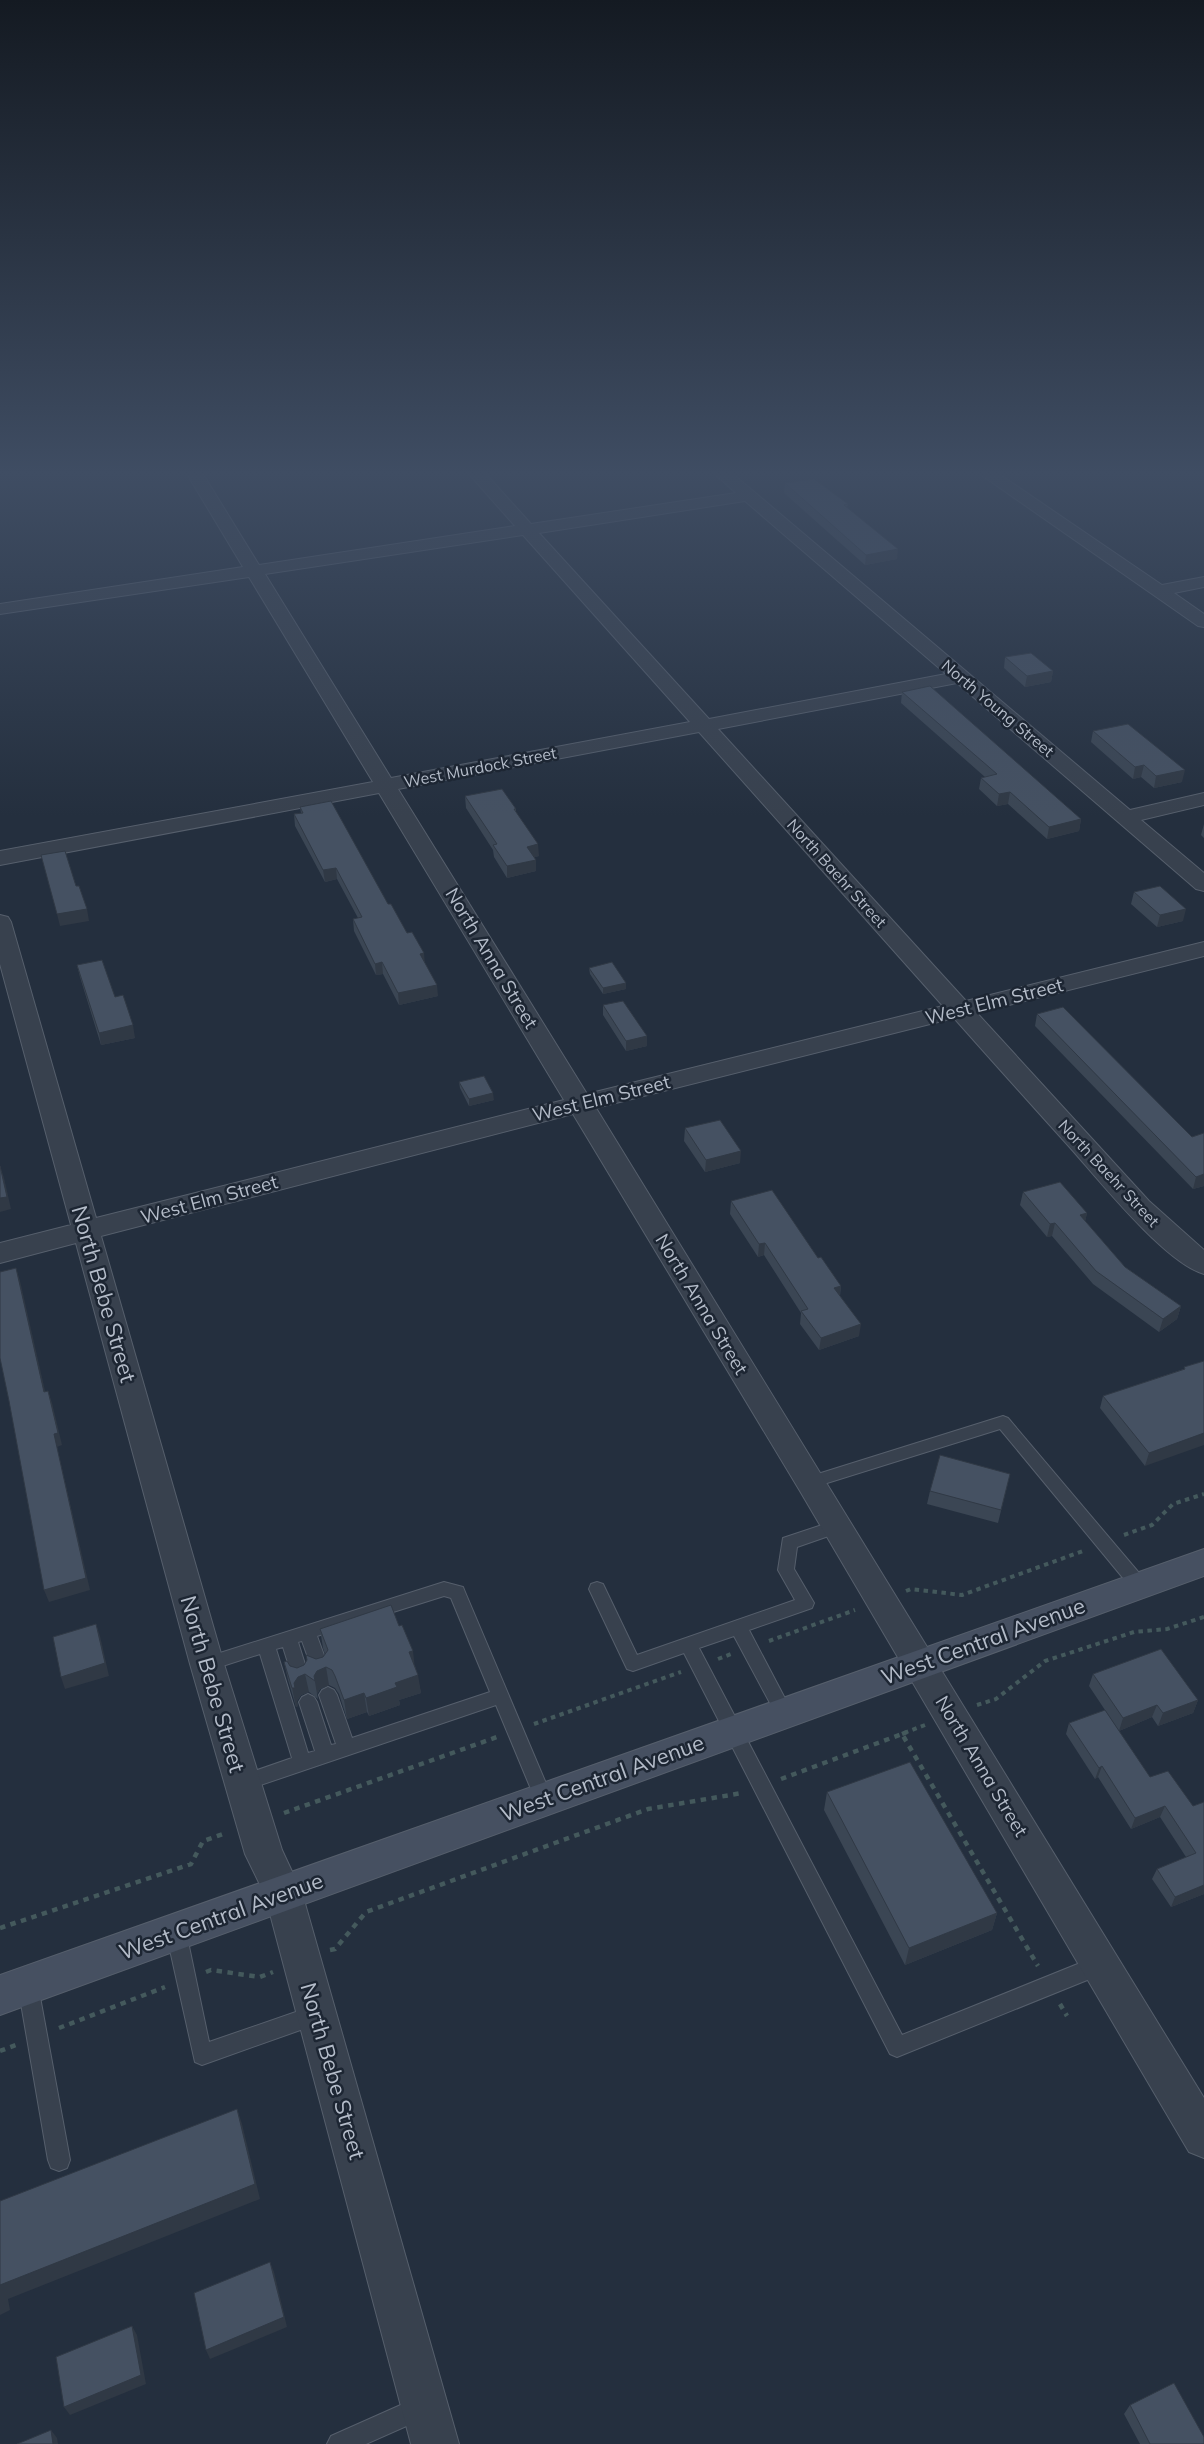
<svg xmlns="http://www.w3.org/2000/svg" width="1204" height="2444" font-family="Mulish,sans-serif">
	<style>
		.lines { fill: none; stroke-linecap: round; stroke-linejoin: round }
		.service-casing { stroke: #565f6c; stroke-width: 2 }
		.minor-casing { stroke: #565f6c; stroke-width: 2 }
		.secondary-casing { stroke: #565f6c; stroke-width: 2 }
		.path-far1 { stroke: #44595c; stroke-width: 4; stroke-dasharray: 4.5 4.5; stroke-linecap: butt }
		.path { stroke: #44595c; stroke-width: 4.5; stroke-dasharray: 5.5 5.5; stroke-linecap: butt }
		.service { fill: #38414e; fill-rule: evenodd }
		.minor { fill: #38414e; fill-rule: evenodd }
		.secondary { fill: #465061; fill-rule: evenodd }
		.wall { fill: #3b4654 }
		.shaded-wall { fill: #303945 }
		.building { fill: #455162; stroke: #303945 }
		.labels { text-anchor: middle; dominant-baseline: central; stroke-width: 5; stroke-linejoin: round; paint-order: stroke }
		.far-street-label { font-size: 16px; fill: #b4bcc9; stroke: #1d2633 }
		.street-label { font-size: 19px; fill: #b4bcc9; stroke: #1d2633 }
		.near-street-label { font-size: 22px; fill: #b4bcc9; stroke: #1d2633 }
	</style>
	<rect width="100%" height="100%" fill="#242f3e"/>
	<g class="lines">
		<!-- service casing -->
		<g class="service-casing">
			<path id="service" d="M1003 1416 1008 1418 1145 1580 1147 1585 1145 1590 1139 1592 1133 1590 1000 1429 811 1488 805 1486 803 1482 805 1478Z
				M837 1520 843 1521 845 1526 843 1531 797 1547 794 1569 814 1603 812 1608 749 1630 790 1708 793 1713 790 1718 784 1721 778 1718 734 1636 699 1648 902 2035 1100 1955 1107 1958 1110 1965 1107 1972 897 2057 890 2054 684 1653 633 1671 627 1669 589 1589 591 1584 597 1582 603 1584 637 1655 795 1600 778 1570 783 1538Z
				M444 1582 463 1587 465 1592 553 1800 550 1806 544 1808 538 1806 496 1705 243 1791 237 1789 234 1783 237 1777 292 1758 260 1654 207 1671 201 1669 198 1664 201 1659ZM444 1596 451 1598 490 1692 352 1738 337 1695 334 1690 328 1687 322 1690 319 1695 336 1744 331 1745 317 1702 314 1697 308 1694 302 1697 299 1702 315 1751 308 1753 276 1649 283 1647 294 1682 300 1684 306 1682 309 1677 298 1642 302 1641 314 1674 320 1676 326 1674 329 1669 317 1636Z
				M176 1923 183 1925 186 1932 209 2042 316 2005 323 2008 326 2015 323 2022 202 2065 195 2062 166 1932 169 1925Z
				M28 1976 35 1979 38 1986 70 2160 67 2168 59 2171 51 2168 48 2160 18 1986 21 1979Z
				M421 2396 429 2400 433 2408 429 2416 366 2444H327L331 2436Z"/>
		</g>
		<!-- minor casing -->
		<g class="minor-casing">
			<path id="minor" d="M187 474H203L259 565 515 526 469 474H486L531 524 736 493 715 474H733L1130 810 1204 793V805L1141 820 1204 873V891L1196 889 957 683 718 729 966 1001 1204 942V956L977 1013 1149 1201 1204 1250V1274C1166 1263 1102 1184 1074 1152 1034 1108 994 1063 954 1018L596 1108 1204 2098V2158L1189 2152 800 1491 573 1114 101 1236 224 1664 282 1850 302 1893 459 2444H411L265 1895 245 1854 190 1664 76 1243 0 1263V1243L71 1225 0 964V915L8 917 11 922 96 1218 564 1100 379 793 0 865V851L373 782 249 577 0 614V604L243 567ZM745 501 946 674 709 719 539 533ZM523 535 690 722 391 778 265 574ZM699 732 943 1006 587 1094 398 789Z
				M980 474H999L1162 585 1204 577V587L1174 593 1204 614V627L1198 626Z"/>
		</g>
		<!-- secondary casing -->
		<g class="secondary-casing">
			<path id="secondary" d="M1204 1549V1576L0 2015V1975Z"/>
		</g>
		<!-- path-far1 -->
		<path class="path-far1" d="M1124 1535 1152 1525 1173 1504 1204 1494
			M906 1591 911 1589 962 1595 1083 1551
			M769 1641 855 1610
			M718 1659 731 1654
			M977 1705 996 1699 1045 1661 1134 1632 1167 1629 1204 1617
			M534 1724 681 1672
			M904 1733 925 1725"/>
		<!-- path -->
		<path class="path" d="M902 1734 907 1732
			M781 1779 902 1734 1038 1966
			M284 1813 497 1737
			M0 1928 191 1864 203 1841 226 1833
			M330 1950 335 1949 366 1912 648 1809 742 1793
			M206 1972 211 1970 260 1977 273 1972
			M1060 2004 1067 2016
			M59 2028 165 1987
			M0 2051 16 2045"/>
		<!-- service -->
		<use href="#service" class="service"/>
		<!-- minor -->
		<use href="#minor" class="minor"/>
		<!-- secondary -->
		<use href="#secondary" class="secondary"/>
	</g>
	<!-- wall -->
	<path class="wall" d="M785 483 848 504 847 508 897 559 865 565 784 493Z
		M1005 657 1053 671 1051 682 1025 687 1004 668Z
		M902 692 1081 819 1079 831 1047 839 1008 804 997 806 979 789 981 778 985 777 901 703Z
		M1093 731 1182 782 1154 788 1141 777 1133 779 1091 742Z
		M465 796 516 809V812L539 856 534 857 536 871 507 878 494 857 493 850 466 808Z
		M300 807 388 904 407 933 424 962 438 996 399 1005 383 974 376 975 354 931 353 919 358 918 337 879 325 882 295 826 294 814 301 813Z
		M1204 824V838L1201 835Z
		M1134 892 1183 921 1157 927 1131 904Z
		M77 965 115 997 135 1038 101 1045 80 977Z
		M589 968 626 983V989L603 994 590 974Z
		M603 1005 647 1036V1046L626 1051 603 1015Z
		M1037 1014 1192 1137 1204 1133V1186L1193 1189 1035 1026Z
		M459 1082 494 1100 469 1106 460 1088Z
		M685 1128 740 1163 705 1172 684 1141Z
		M1023 1192 1087 1213 1085 1221 1125 1267 1181 1306 1177 1319 1159 1332 1093 1284 1052 1236 1047 1237 1020 1205Z
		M731 1201 818 1258 841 1286 840 1296 859 1336 819 1350 800 1324 801 1313 764 1255 758 1257 730 1214Z
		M1204 1361 1145 1466 1100 1408 1103 1396 1184 1369V1367Z
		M1010 1474 998 1523 927 1504 930 1491Z
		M320 1629 415 1666 421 1693 399 1700 400 1705 369 1716 367 1712 347 1719 339 1694 335 1688 329 1685 320 1689 317 1694 318 1699 309 1692 301 1695 297 1701 298 1706 296 1707 288 1680 284 1662 290 1666 297 1668 316 1659 323 1657 325 1654 323 1648Z
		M1093 1674 1198 1700 1193 1713 1158 1726 1152 1717 1119 1731 1089 1686Z
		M1069 1723 1193 1806 1204 1802V1894L1171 1907 1152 1879 1157 1869 1186 1857 1160 1817 1131 1829 1098 1777 1095 1779 1066 1734Z
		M827 1792 997 1913 992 1930 905 1965 824 1810Z
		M1130 2405 1204 2444H1140L1124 2414Z"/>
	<!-- shaded-wall -->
	<path class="shaded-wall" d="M898 549 897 559 865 565 866 555Z
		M1053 671 1051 682 1025 687 1027 676Z
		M1144 765 1141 777 1133 779 1135 767Z
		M1185 770 1182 782 1154 788 1156 776Z
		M1010 792 1008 804 997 806 999 794Z
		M1081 819 1079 831 1047 839 1049 827Z
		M538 844 539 856 528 859 527 847Z
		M536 860V871L507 878V866Z
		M336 868 337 879 325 882 323 870Z
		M87 909 89 921 60 926 57 914Z
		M1186 909 1183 921 1157 927 1160 915Z
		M424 953 425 965 420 954Z
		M382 962 383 974 376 975 375 964Z
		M626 983V989L603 994V988Z
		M437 985 438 996 399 1005 398 993Z
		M133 1025 135 1038 101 1045 99 1033Z
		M647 1036V1046L626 1051V1041Z
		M493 1093 494 1100 469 1106V1099Z
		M741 1151 740 1163 705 1172 706 1160Z
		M0 1166 4 1178 11 1209 0 1212Z
		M1204 1174V1186L1193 1189 1196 1177Z
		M1087 1213 1084 1226 1080 1215Z
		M1055 1223 1052 1236 1047 1237 1050 1224Z
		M765 1243 764 1255 758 1257 759 1244Z
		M16 1268 20 1281 48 1404 44 1392Z
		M841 1286 839 1299 834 1288Z
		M1181 1306 1177 1319 1159 1332 1163 1319Z
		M861 1324 859 1336 819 1350 821 1338Z
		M48 1391 52 1403 62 1445 57 1447 90 1590 49 1602 44 1590Z
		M1204 1433V1445L1145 1466 1149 1453Z
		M96 1624 100 1636 109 1676 65 1689 61 1677Z
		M413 1651 415 1669 409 1652Z
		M326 1667 329 1685 320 1689 317 1694 314 1676 317 1671Z
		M305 1674 309 1692 301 1695 297 1701 298 1706 296 1707 292 1688 294 1683 298 1677Z
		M418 1675 421 1693 399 1700 400 1705 369 1716 366 1698 395 1683Z
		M364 1693 367 1712 347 1719 344 1700Z
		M1198 1700 1193 1713 1158 1726 1163 1713Z
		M1157 1705 1152 1717 1119 1731 1123 1718Z
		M1102 1766 1098 1777 1095 1779 1099 1768Z
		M1165 1806 1160 1817 1131 1829 1135 1818Z
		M1204 1885V1894L1171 1907 1175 1897Z
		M997 1913 992 1930 905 1965 909 1948Z
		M237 2109 242 2124 260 2199 8 2299 10 2310 0 2315V2285Z
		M270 2262 274 2272 287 2327 210 2359 206 2350Z
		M132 2326 137 2335 146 2384 70 2415 64 2407Z
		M51 2430 57 2438 58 2444H53Z"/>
	<!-- building -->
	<path class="building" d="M814 479 848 504 844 505 898 549 866 555 785 483Z
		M1031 653 1053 671 1027 676 1005 657Z
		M930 686 1081 819 1049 827 1010 792 999 794 981 778 997 774 902 692Z
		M1128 724 1185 770 1156 776 1144 765 1135 767 1093 731Z
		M502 789 516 809H514L538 844 527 847 536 860 507 866 493 845 497 844 465 796Z
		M331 801 388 904H391L407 933 412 932 424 953 420 954 437 985 398 993 382 962 375 964 353 919 362 917 336 868 323 870 294 814 303 813 300 807Z
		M65 851 76 886H79L87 909 57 914 41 855Z
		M1160 886 1186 909 1160 915 1134 892Z
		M102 960 115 997 123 995 133 1025 99 1033 77 965Z
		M612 962 626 983 603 988 589 968Z
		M623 1001 647 1036 626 1041 603 1005Z
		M1063 1007 1192 1137 1204 1133V1174L1196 1177 1037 1014Z
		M484 1076 493 1093 469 1099 459 1082Z
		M720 1120 741 1151 706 1160 685 1128Z
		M0 1166 7 1197 0 1198Z
		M1060 1182 1087 1213 1080 1215 1125 1267 1181 1306 1163 1319 1096 1271 1055 1223 1050 1224 1023 1192Z
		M772 1190 818 1258 821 1257 841 1286 834 1288 861 1324 821 1338 801 1311 808 1309 765 1243 759 1244 731 1201Z
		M16 1268 44 1392 48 1391 58 1433 54 1434 86 1578 44 1590 9 1401 0 1358V1272Z
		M1204 1361V1433L1149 1453 1103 1396 1185 1369 1184 1367Z
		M940 1455 1010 1474 1001 1510 930 1491Z
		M391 1605 399 1626 402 1625 413 1651 409 1652 418 1675 395 1683 397 1687 366 1698 364 1693 344 1700 335 1676 332 1670 326 1667 317 1671 314 1676 315 1681 305 1674 298 1677 294 1683 295 1688H292L284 1662 287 1661 290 1666 297 1668 304 1665 307 1660 306 1655 316 1659 323 1657 328 1650 320 1629Z
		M96 1624 105 1663 61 1677 53 1637Z
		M1161 1649 1198 1700 1163 1713 1157 1705 1123 1718 1093 1674Z
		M1105 1710 1150 1777 1168 1771 1193 1806 1204 1802V1885L1175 1897 1157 1869 1196 1853 1165 1806 1135 1818 1102 1766 1099 1768 1069 1723Z
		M910 1762 997 1913 909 1948 827 1792Z
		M237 2109 255 2184 0 2285V2201Z
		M270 2262 284 2317 206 2350 194 2293Z
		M132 2326 141 2375 64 2407 56 2357Z
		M1174 2383 1204 2437V2444H1150L1130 2405Z
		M51 2430 53 2444H17Z"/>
	<!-- sky -->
	<linearGradient id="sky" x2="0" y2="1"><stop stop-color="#141a22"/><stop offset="0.58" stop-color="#3f4d63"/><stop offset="1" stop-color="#3f4d63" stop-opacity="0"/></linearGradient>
	<rect width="1204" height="816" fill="url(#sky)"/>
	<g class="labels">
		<!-- far-street labels -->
		<g class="far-street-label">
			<text transform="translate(998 708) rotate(40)">North Young Street</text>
			<text transform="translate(480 767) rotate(-11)">West Murdock Street</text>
			<text transform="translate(837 873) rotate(48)">North Baehr Street</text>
			<text transform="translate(1109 1173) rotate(47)">North Baehr Street</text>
		</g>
		<!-- street labels -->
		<g class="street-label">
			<text transform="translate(492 958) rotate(59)">North Anna Street</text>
			<text transform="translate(994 1001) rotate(-14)">West Elm Street</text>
			<text transform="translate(601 1098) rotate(-14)">West Elm Street</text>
			<text transform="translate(209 1199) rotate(-15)">West Elm Street</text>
			<text transform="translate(702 1304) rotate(59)">North Anna Street</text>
			<text transform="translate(982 1766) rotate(59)">North Anna Street</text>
		</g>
		<!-- near-street labels -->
		<g class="near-street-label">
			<text transform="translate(104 1294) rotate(74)">North Bebe Street</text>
			<text transform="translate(983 1641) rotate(-20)">West Central Avenue</text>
			<text transform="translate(213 1684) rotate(74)">North Bebe Street</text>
			<text transform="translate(602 1778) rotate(-20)">West Central Avenue</text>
			<text transform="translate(221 1916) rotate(-20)">West Central Avenue</text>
			<text transform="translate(333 2071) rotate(74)">North Bebe Street</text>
		</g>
	</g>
</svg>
